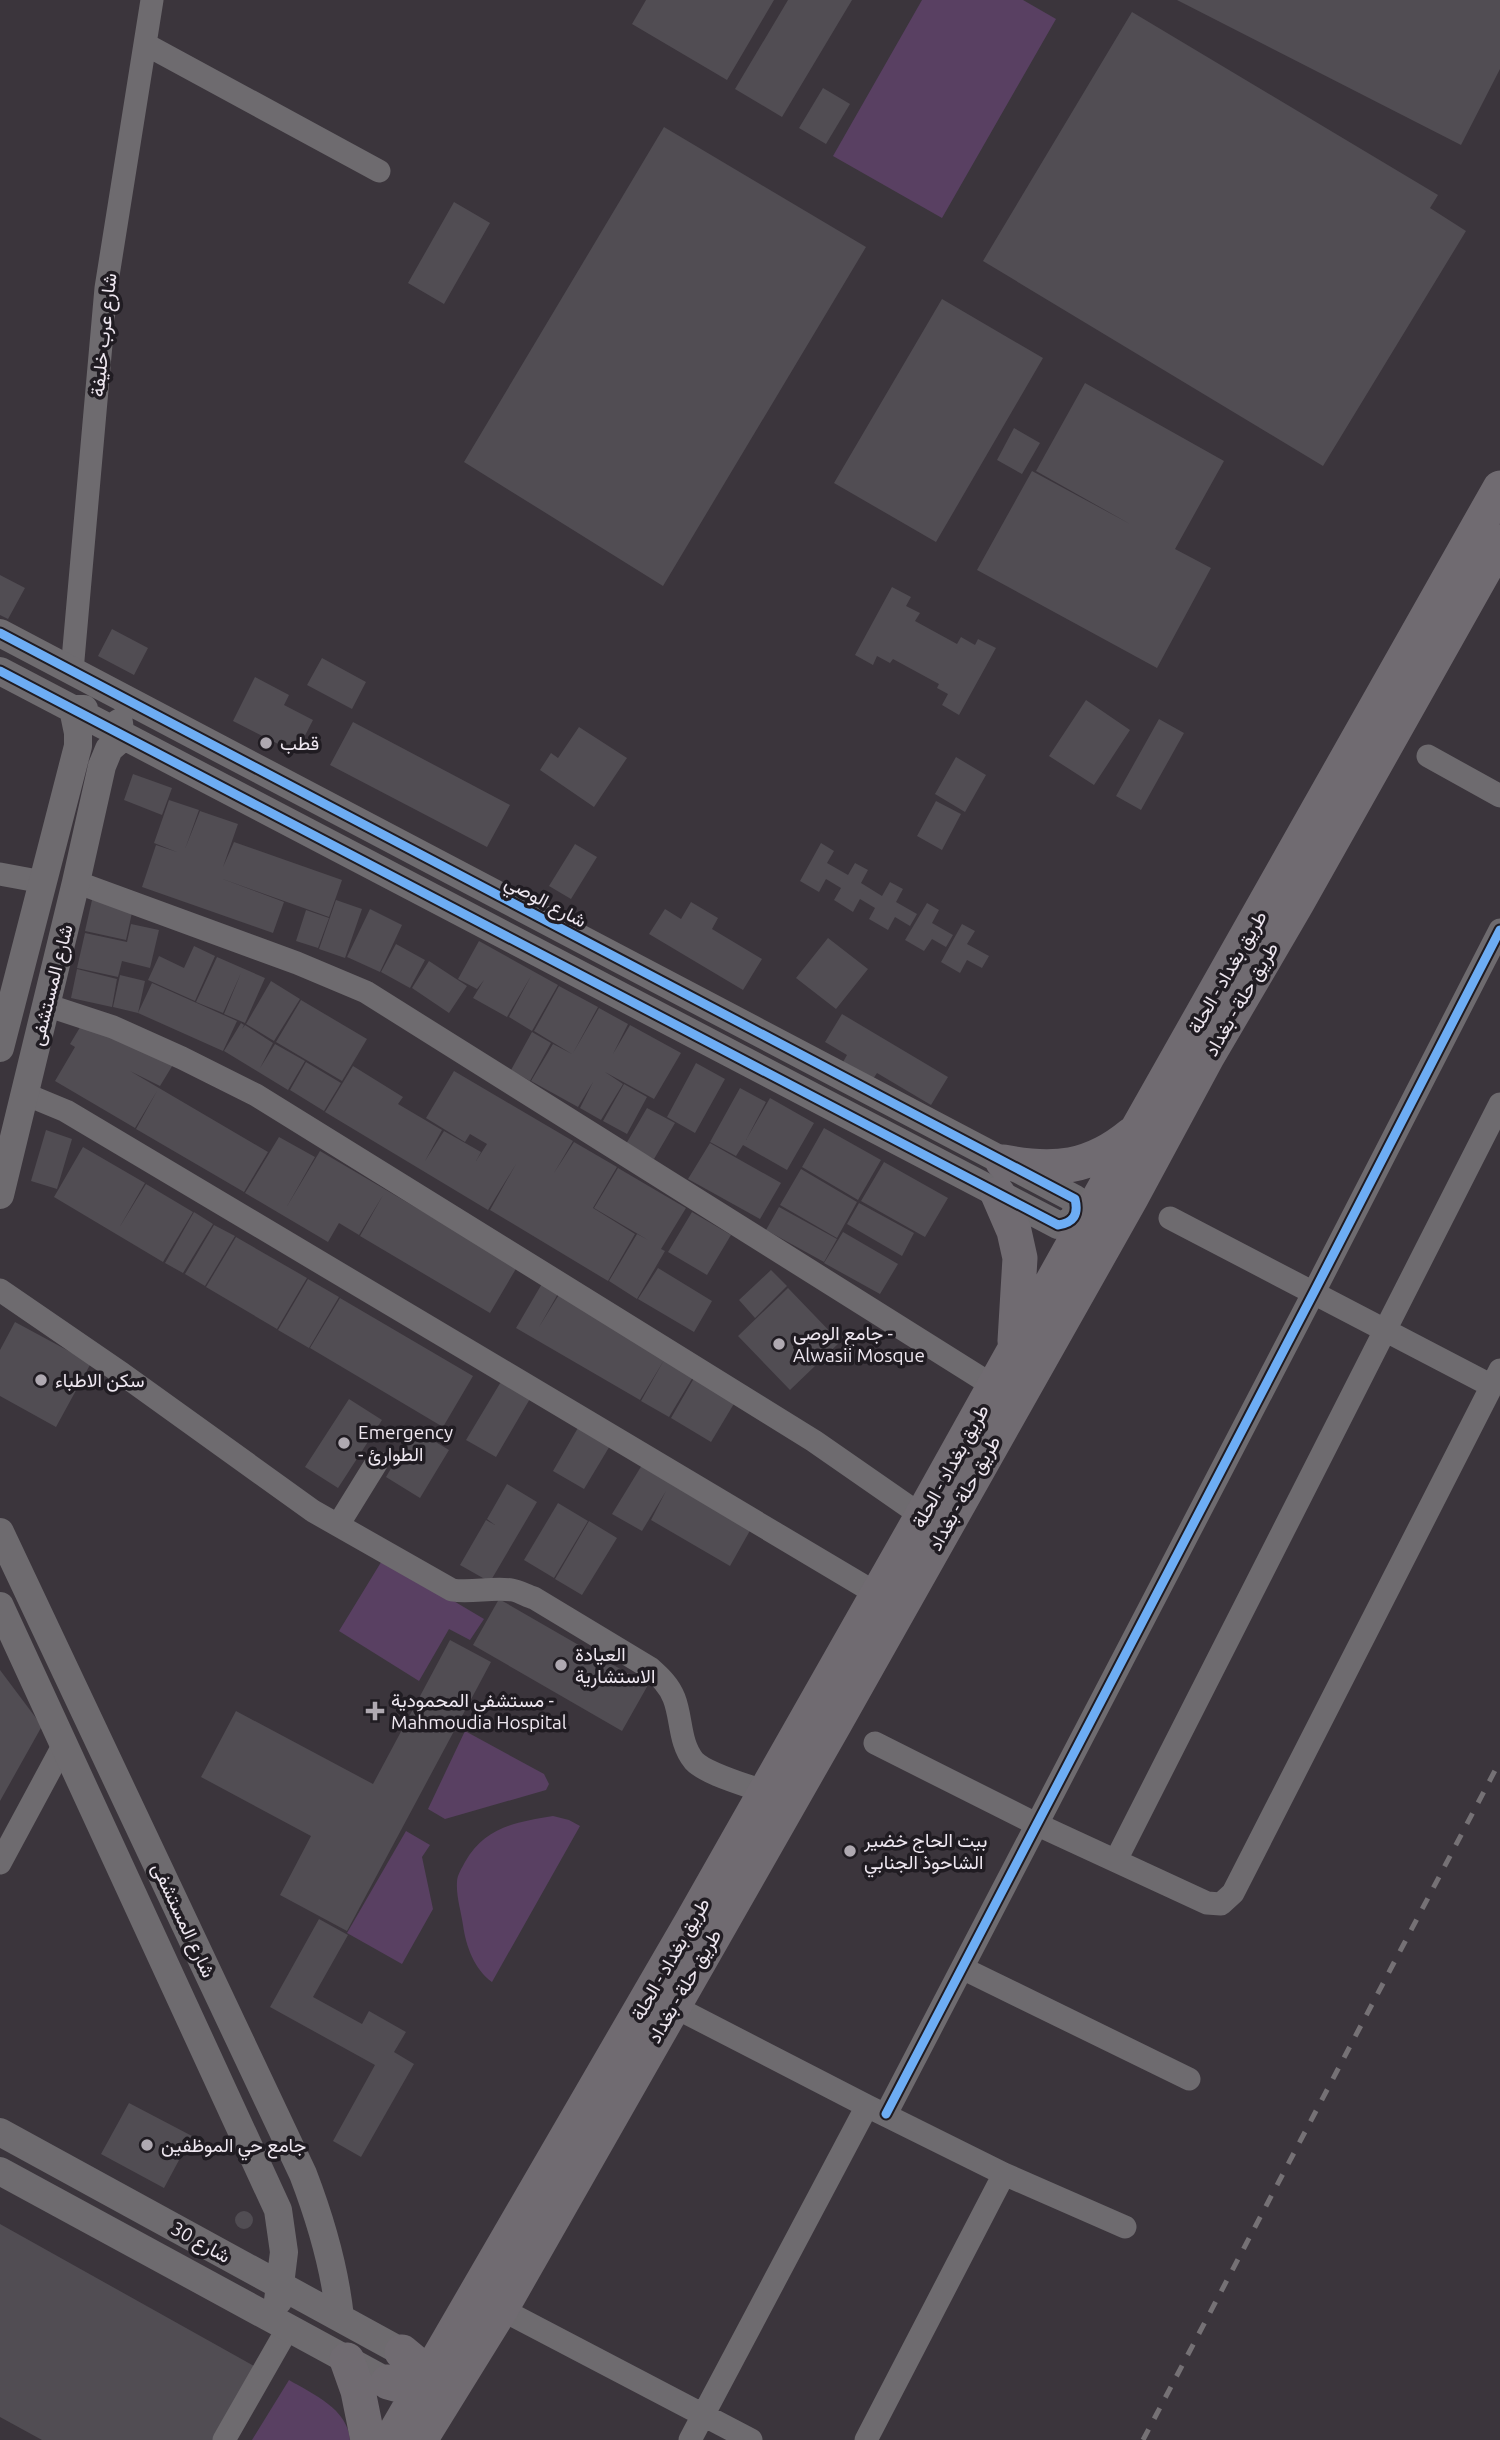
<svg xmlns="http://www.w3.org/2000/svg" width="1500" height="2440" font-family="Ubuntu,Vazirmatn,sans-serif">
	<style>
		.green { fill: #594062 }
		.building { fill: #514d53 }
		.lines { fill: none; stroke-linecap: round; stroke-linejoin: round }
		.minor { stroke: #6e6b6f; stroke-width: 23 }
		.tertiary { stroke: #6e6b6f; stroke-width: 28 }
		.primary { stroke: #706b71; stroke-width: 35 }
		.rail { stroke: #757175; stroke-width: 5; stroke-dasharray: 12 12; stroke-linecap: butt }
		.cycleway-casing { stroke: #201c22; stroke-width: 13 }
		.cycleway { stroke: #6dadf4; stroke-width: 9 }
		.poi-dot { fill: #afa9b1; stroke: #201c22; stroke-width: 2.5 }
		.labels { text-anchor: middle; dominant-baseline: central; stroke-width: 7; stroke-linejoin: round; paint-order: stroke }
		.street-label { font-size: 19px; fill: #eee7f0; stroke: #201c22 }
		.poi-label { font-size: 19px; fill: #eee7f0; stroke: #201c22; text-anchor: start }
	</style>
	<rect width="100%" height="100%" fill="#3b353c"/>
	<!-- green -->
	<path class="green" d="M922 0H1023L1056 19 942 218 833 156Z
		M383 1559 484 1619 470 1640 449 1629 419 1681 339 1631Z
		M465 1731 544 1774 549 1784 546 1790 445 1819 428 1809Z
		M553 1816 569 1820 580 1826 492 1982C474 1969 466 1946 463 1925 461 1911 456 1896 457 1882 457 1875 462 1868 465 1862 485 1827 516 1822 553 1816Z
		M406 1831 430 1845 422 1857 433 1909 402 1964 347 1933Z
		M289 2380C313 2394 348 2409 350 2440H252Z"/>
	<!-- building -->
	<path class="building" d="M646 0H774L727 80 632 24Z
		M788 0H852L782 117 735 89Z
		M1177 0H1500V69L1461 145Z
		M1132 12 1438 195 1430 208 1466 231 1323 466 983 261Z
		M823 88 850 104 826 144 799 128Z
		M664 127 866 247 663 586 464 462Z
		M454 202 490 223 444 304 408 283Z
		M942 299 1043 358 936 542 834 483Z
		M1085 383 1224 461 1175 549 1211 568 1157 668 977 570 1032 471 1130 524 1036 471Z
		M1014 428 1040 443 1022 474 997 460Z
		M0 575 25 588 8 619 0 615Z
		M892 587 911 597 906 606 920 613 915 621 957 644 961 637 975 645 978 639 996 648 959 715 942 705 948 694 937 688 939 684 893 659 890 663 877 656 873 665 855 655Z
		M112 629 148 648 134 675 98 656Z
		M322 658 366 682 352 709 307 685Z
		M255 677 289 695 284 705 313 720 296 753 233 721Z
		M1086 700 1130 730 1094 785 1049 756Z
		M1159 719 1184 733 1141 810 1116 796Z
		M353 722 510 805 487 847 330 765Z
		M579 727 627 758 594 807 540 770 551 753 558 758Z
		M956 757 986 775 965 812 935 794Z
		M133 774 172 788 162 815 124 800Z
		M169 800 199 810 185 849 200 811 238 824 223 867 234 842 342 880 329 917 220 878 284 902 273 933 142 887 156 845 177 852 154 843Z
		M936 801 961 814 942 850 917 836Z
		M821 843 834 851 827 863 848 875 855 863 868 870 861 883 882 896 890 882 903 889 896 902 917 914 910 926 895 917 888 930 869 919 875 908 860 899 853 912 834 900 841 888 826 879 819 892 800 881Z
		M575 844 597 857 571 899 549 886Z
		M92 900 133 908 126 940 85 931Z
		M336 900 362 909 345 958 319 949Z
		M691 902 718 918 712 929 762 959 743 990 649 934 665 909 681 919Z
		M927 903 939 910 932 923 953 935 946 947 932 939 924 951 905 940Z
		M370 909 402 925 380 972 347 957Z
		M306 910 329 918 318 948 296 941Z
		M131 924 159 930 150 968 122 961 118 977 77 968 85 933 127 942Z
		M962 924 975 931 967 944 989 956 982 968 967 960 960 973 941 962Z
		M828 938 868 969 836 1009 796 978Z
		M479 941 558 985 532 1031 509 1017 531 976 507 1017 473 998 484 980 477 989 458 979Z
		M396 944 425 960 410 988 381 972Z
		M194 946 215 956 195 1001 148 980 159 956 184 968Z
		M217 957 265 978 245 1023 224 1014 241 973 223 1013 196 1002Z
		M429 961 467 986 449 1013 412 988Z
		M77 969 117 979 112 1007 71 998Z
		M120 975 145 981 138 1013 113 1007Z
		M271 981 300 999 274 1041 246 1024Z
		M152 983 237 1021 223 1051 138 1013Z
		M559 986 598 1007 573 1053 599 1008 628 1024 613 1054 630 1025 681 1053 654 1099 605 1072 623 1084 601 1120 580 1108 593 1082 578 1107 531 1081 553 1044 572 1054 534 1031Z
		M301 1000 367 1039 342 1081 276 1042Z
		M842 1014 948 1077 931 1105 877 1073 873 1079 843 1062 847 1055 825 1042Z
		M85 1019 174 1063 160 1086 130 1071 268 1152 244 1192 136 1129 157 1091 135 1128 55 1081 75 1047 70 1044Z
		M241 1023 244 1025 242 1029 245 1025 273 1043 260 1068 275 1044 305 1061 288 1090 224 1051Z
		M532 1032 551 1043 530 1081 511 1070Z
		M306 1062 341 1083 324 1111 290 1090Z
		M696 1063 725 1079 695 1133 667 1117Z
		M353 1066 403 1097 398 1104 442 1130 425 1161 444 1131 481 1152 476 1161 487 1144 470 1134 465 1142 426 1118 454 1071 573 1141 554 1173 574 1142 617 1167 593 1208 635 1234 608 1281 490 1210 516 1164 488 1210 325 1112Z
		M624 1084 647 1097 627 1134 603 1121Z
		M740 1088 766 1102 746 1140 770 1098 814 1123 787 1170 743 1145 736 1156 710 1142Z
		M647 1108 675 1123 654 1159 626 1144Z
		M824 1128 881 1160 858 1200 802 1167Z
		M46 1130 72 1139 57 1189 31 1181Z
		M279 1137 315 1157 286 1208 320 1151 517 1267 490 1313 360 1236 383 1195 359 1235 339 1223 328 1242 245 1193Z
		M710 1143 781 1183 760 1219 688 1179Z
		M83 1147 145 1183 119 1228 146 1184 193 1212 163 1262 54 1197Z
		M884 1162 948 1198 925 1237 861 1201Z
		M618 1168 686 1208 661 1249 665 1251 637 1299 609 1281 637 1234 648 1240 594 1208Z
		M801 1169 857 1202 837 1238 780 1205Z
		M859 1203 914 1233 902 1256 847 1224Z
		M779 1207 837 1239 824 1262 766 1230Z
		M194 1212 213 1224 183 1273 165 1263Z
		M692 1212 731 1235 707 1275 668 1252Z
		M214 1225 235 1236 205 1286 185 1274Z
		M843 1232 898 1264 880 1294 824 1263Z
		M236 1237 307 1278 277 1329 206 1287Z
		M658 1268 712 1301 694 1332 638 1299Z
		M771 1270 787 1286 755 1318 739 1300Z
		M308 1279 339 1297 309 1348 278 1330Z
		M543 1282 559 1292 539 1327 560 1293 696 1372 669 1417 641 1401 664 1360 640 1400 516 1328Z
		M788 1288 840 1342 790 1390 738 1336Z
		M340 1298 473 1376 443 1427 310 1348Z
		M15 1322 91 1363 56 1427 0 1396V1350Z
		M697 1373 738 1397 711 1442 671 1418Z
		M502 1380 531 1397 496 1457 466 1440Z
		M349 1399 382 1420 338 1488 305 1467Z
		M579 1426 611 1444 584 1489 553 1471Z
		M414 1429 449 1450 420 1498 386 1477Z
		M642 1465 752 1527 730 1566 651 1520 666 1491 642 1531 612 1514Z
		M507 1484 537 1502 490 1582 460 1565 486 1520 495 1525 487 1519Z
		M558 1503 588 1521 554 1578 524 1560Z
		M589 1521 617 1538 582 1595 555 1579Z
		M499 1599 648 1685 622 1731 473 1645Z
		M450 1640 491 1662 347 1931 280 1895 311 1836 201 1777 236 1711 373 1784Z
		M0 1670 42 1726 0 1801Z
		M319 1919 348 1935 313 1997 362 2024 369 2011 406 2032 394 2052 414 2064 361 2157 333 2141 375 2065 270 2007Z
		M129 2103 192 2136 164 2188 101 2154Z
		M235 2220a9 9 0 1 1 18 0a9 9 0 1 1-18 0Z
		M0 2224 254 2366 213 2440H42L0 2417Z"/>
	<g class="lines">
		<!-- minor -->
		<path class="minor" d="M145 44 379 171
			M72 671 106 288 152 0
			M1428 756 1500 796
			M0 874 43 882
			M76 882 297 963 366 992 995 1387
			M46 1005 113 1027 182 1058 256 1095 814 1441 922 1516
			M25 1094 66 1111 877 1594
			M1170 1218 1492 1386
			M0 1290 121 1373 313 1511 452 1590C472 1593 492 1587 512 1590 519 1591 527 1596 534 1598L650 1668C660 1677 669 1685 674 1698 682 1718 679 1743 694 1761 706 1774 747 1785 765 1792
			M338 1525 377 1462
			M875 1743 1036 1824 1207 1903 1221 1904 1233 1893 1500 1370
			M1116 1860 1500 1104
			M0 1863 63 1746
			M962 1968 1189 2079
			M673 2006 867 2106 1004 2174 1125 2227
			M886 2114 1314 1292 1500 930
			M501 2309 751 2440
			M224 2440 288 2328
			M690 2440 867 2106
			M866 2440 1004 2174"/>
		<!-- tertiary -->
		<path class="tertiary" d="M0 633 1075 1199C1079 1215 1073 1223 1058 1225L0 671
			M0 1048 78 746V733L73 709H84
			M0 1195 76 882 102 766 109 749 124 736 120 731 119 723
			M0 1532 303 2174C321 2221 335 2268 340 2318
			M0 1606 278 2210 284 2252 278 2301
			M0 2132 402 2352 406 2358V2372L395 2382H388L0 2171"/>
		<!-- primary -->
		<path class="primary" d="M1003 1162C1054 1172 1091 1168 1131 1135
			M998 1194 1014 1231 1020 1258 1015 1341
			M402 2352 414 2362 439 2396
			M347 2360 358 2391 368 2440
			M388 2382C408 2388 422 2391 442 2383
			M391 2440 691 1923 922 1516 1137 1130 1500 488
			M420 2440 501 2309 835 1723 1131 1198 1207 1057 1297 903 1500 542"/>
		<!-- rail -->
		<path class="rail" d="M1143 2440 1500 1761"/>
		<!-- cycleway casing -->
		<g class="cycleway-casing">
			<path id="cycleway" d="M0 633 1075 1199C1079 1215 1073 1223 1058 1225L0 671
				M886 2114 1314 1292 1500 930"/>
		</g>
		<!-- cycleway -->
		<use href="#cycleway" class="cycleway"/>
	</g>
	<!-- markers -->
	<g class="poi-dot">
		<circle cx="266" cy="743" r="7"/>
		<circle cx="779" cy="1344" r="7"/>
		<circle cx="41" cy="1380" r="7"/>
		<circle cx="344" cy="1443" r="7"/>
		<circle cx="561" cy="1665" r="7"/>
		<path d="M371.5 1700.5h7v7h7v7h-7v7h-7v-7h-7v-7h7z"/>
		<circle cx="850" cy="1851" r="7"/>
		<circle cx="147" cy="2145" r="7"/>
	</g>
	<g class="labels">
		<!-- street labels -->
		<g class="street-label">
			<text transform="translate(103 335) rotate(-84)">شارع عرب خليفة</text>
			<text transform="translate(546 901) rotate(28)">شارع الوصي</text>
			<text transform="translate(1227 972) rotate(-60)">طريق بغداد - الحلة</text>
			<text transform="translate(51 985) rotate(-76)">شارع المستشفى</text>
			<text transform="translate(1241 999) rotate(-60)">طريق حلة - بغداد</text>
			<text transform="translate(950 1466) rotate(-61)">طريق بغداد - الحلة</text>
			<text transform="translate(964 1493) rotate(-61)">طريق حلة - بغداد</text>
			<text transform="translate(184 1920) rotate(65)">شارع المستشفى</text>
			<text transform="translate(670 1959) rotate(-60)">طريق بغداد - الحلة</text>
			<text transform="translate(684 1986) rotate(-60)">طريق حلة - بغداد</text>
			<text transform="translate(201 2242) rotate(29)">شارع 30</text>
		</g>
		<!-- poi labels -->
		<g class="poi-label">
			<text x="280" y="743">قطب</text>
			<text x="793" y="1333">جامع الوصي -<tspan x="793" dy="22">Alwasii Mosque</tspan></text>
			<text x="55" y="1380">سكن الاطباء</text>
			<text x="358" y="1432">Emergency<tspan x="358" dy="22">- الطوارئ</tspan></text>
			<text x="575" y="1654">العيادة<tspan x="575" dy="22">الاستشارية</tspan></text>
			<text x="391" y="1700">مستشفى المحمودية -<tspan x="391" dy="22">Mahmoudia Hospital</tspan></text>
			<text x="864" y="1840">بيت الحاج خضير<tspan x="864" dy="22">الشاحوذ الجنابي</tspan></text>
			<text x="161" y="2145">جامع حي الموظفين</text>
		</g>
	</g>
</svg>
